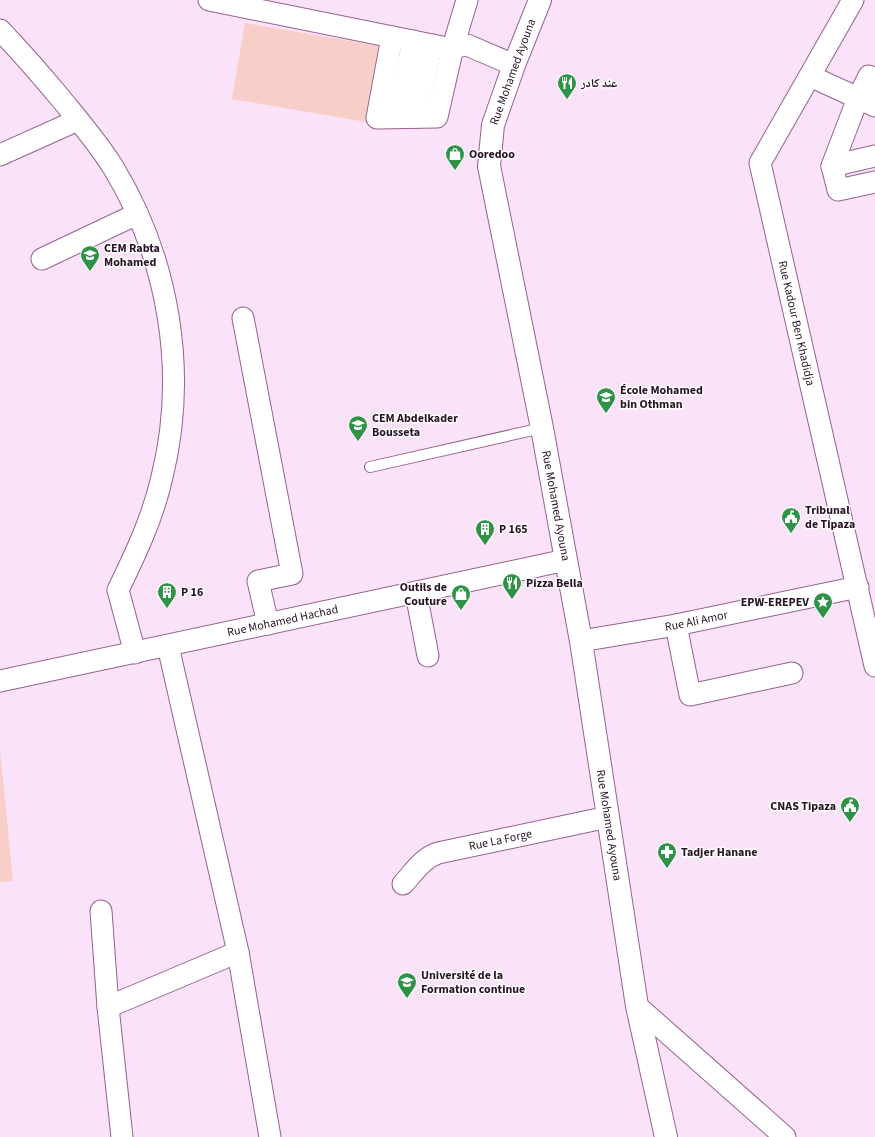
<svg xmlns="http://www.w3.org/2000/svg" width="875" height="1137" font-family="'Source Sans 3','Noto Naskh Arabic',sans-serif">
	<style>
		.grass { fill: #f8cec8 }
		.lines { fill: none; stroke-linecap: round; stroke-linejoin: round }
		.lane-casing { stroke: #956192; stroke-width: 12 }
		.street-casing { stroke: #956192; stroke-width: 23 }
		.secondary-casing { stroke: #956192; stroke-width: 24 }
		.lane { stroke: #fff; stroke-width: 10 }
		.street { stroke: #fff; stroke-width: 21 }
		.secondary { stroke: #fff; stroke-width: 22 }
		.labels { text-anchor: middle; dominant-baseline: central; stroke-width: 3; stroke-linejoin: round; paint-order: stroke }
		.street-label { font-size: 12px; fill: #271226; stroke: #fff }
		.poi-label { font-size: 12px; font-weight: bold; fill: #271226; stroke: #fff; text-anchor: start }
	</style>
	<rect width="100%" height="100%" fill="#fae2f8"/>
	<!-- grass -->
	<path class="grass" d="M245 23 379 46 366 122 232 99Z
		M0 749 13 881 0 882Z"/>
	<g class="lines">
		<!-- lane casing -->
		<g class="lane-casing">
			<path id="lane" d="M370 467 542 428"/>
		</g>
		<!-- street casing -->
		<g class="street-casing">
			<g id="street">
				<path d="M209 0 447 48 467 45 514 65"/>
				<path id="s1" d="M853 0 760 163 875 666"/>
				<path d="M0 30C22 53 42 76 62 100 80 122 98 143 113 167 169 259 188 372 162 477 153 517 136 553 118 590L135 653"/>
				<path d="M392 37 377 118 437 117 453 47 467 0"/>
				<path d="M810 76 858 98 832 166 838 190 875 182"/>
				<path d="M875 100 869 76 858 98 875 106"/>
				<path d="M397 117 413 41"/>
				<path d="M416 117 432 45"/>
				<path d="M0 155 78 120"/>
				<path d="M832 166 875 156"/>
				<path d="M42 259 137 214"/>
				<path d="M243 318 292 574 258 581 268 624"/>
				<path d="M416 593 428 656"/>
				<path d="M676 625 690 695 792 673"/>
				<path id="s2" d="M581 641 676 625 858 587"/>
				<path d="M168 646 238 952 270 1137"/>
				<path id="s3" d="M0 681 566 560"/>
				<path id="s4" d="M403 884C414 872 423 858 438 853L608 817"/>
				<path d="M101 911 108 1007 122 1137"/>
				<path d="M637 1006 785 1137"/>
				<path d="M108 1007 238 952"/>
			</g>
		</g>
		<!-- secondary casing -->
		<g class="secondary-casing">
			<g id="secondary">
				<path id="s5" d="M540 0 514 65 493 125 489 166 542 428 566 560 581 641 637 1006 666 1137"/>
			</g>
		</g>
		<!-- lane -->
		<use href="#lane" class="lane"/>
		<!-- street -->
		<use href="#street" class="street"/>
		<!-- secondary -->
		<use href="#secondary" class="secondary"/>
	</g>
	<!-- icons -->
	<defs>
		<g id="restaurant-pin" transform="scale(1)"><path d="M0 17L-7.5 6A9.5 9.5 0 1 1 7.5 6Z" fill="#2e9247" stroke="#fff"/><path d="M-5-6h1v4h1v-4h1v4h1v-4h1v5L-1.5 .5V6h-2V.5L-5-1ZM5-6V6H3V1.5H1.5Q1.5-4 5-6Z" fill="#fff"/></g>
		<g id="shop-pin" transform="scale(1)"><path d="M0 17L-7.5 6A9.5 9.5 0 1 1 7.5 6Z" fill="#2e9247" stroke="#fff"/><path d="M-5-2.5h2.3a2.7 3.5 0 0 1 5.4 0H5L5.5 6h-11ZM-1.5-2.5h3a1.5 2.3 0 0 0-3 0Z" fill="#fff"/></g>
		<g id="school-pin" transform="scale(1)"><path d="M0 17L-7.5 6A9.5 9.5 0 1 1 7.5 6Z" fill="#2e9247" stroke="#fff"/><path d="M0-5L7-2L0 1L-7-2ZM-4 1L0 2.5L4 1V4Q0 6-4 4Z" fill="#fff"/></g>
		<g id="civic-pin" transform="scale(1)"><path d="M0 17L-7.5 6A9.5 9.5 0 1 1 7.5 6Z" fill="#2e9247" stroke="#fff"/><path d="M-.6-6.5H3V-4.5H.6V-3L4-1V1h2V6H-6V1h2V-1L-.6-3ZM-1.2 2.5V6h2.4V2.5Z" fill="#fff"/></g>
		<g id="building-pin" transform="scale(1)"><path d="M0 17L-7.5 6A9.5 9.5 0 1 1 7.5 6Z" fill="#2e9247" stroke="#fff"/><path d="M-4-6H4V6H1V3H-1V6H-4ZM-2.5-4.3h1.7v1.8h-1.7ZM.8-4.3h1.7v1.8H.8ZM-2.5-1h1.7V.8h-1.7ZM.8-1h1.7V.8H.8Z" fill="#fff"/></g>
		<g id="sight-pin" transform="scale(1)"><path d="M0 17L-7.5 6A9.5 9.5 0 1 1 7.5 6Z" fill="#2e9247" stroke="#fff"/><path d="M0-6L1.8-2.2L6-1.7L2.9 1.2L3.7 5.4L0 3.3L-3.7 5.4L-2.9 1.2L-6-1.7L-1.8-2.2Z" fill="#fff"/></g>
		<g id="pharmacy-pin" transform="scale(1)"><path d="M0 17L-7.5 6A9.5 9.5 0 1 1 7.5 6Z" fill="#2e9247" stroke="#fff"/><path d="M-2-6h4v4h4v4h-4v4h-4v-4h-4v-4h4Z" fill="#fff"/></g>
		<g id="university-pin" transform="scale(1)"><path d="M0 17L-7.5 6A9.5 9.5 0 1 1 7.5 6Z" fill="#2e9247" stroke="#fff"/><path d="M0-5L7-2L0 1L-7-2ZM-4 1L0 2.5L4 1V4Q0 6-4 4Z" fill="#fff"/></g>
	</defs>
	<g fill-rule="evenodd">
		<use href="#restaurant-pin" x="567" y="83"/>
		<use href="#shop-pin" x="455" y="154"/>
		<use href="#school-pin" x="90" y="255"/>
		<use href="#school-pin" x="606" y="397"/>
		<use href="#school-pin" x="358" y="425"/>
		<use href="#civic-pin" x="791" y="517"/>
		<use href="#building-pin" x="485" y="529"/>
		<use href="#restaurant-pin" x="512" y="583"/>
		<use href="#building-pin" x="167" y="592"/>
		<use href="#shop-pin" x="461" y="594"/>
		<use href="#sight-pin" x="823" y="602"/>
		<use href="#civic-pin" x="850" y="806"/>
		<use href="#pharmacy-pin" x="667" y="852"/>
		<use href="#university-pin" x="407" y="982"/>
	</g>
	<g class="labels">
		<!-- street labels -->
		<g class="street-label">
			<text transform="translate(513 72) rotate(-70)">Rue Mohamed Ayouna</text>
			<text stroke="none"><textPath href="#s1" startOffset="352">Rue Kadour Ben Khadidja</textPath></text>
			<text stroke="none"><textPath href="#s5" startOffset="521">Rue Mohamed Ayouna</textPath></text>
			<text stroke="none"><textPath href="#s2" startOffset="117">Rue Ali Amor</textPath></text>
			<text stroke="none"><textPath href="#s3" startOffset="289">Rue Mohamed Hachad</textPath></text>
			<text stroke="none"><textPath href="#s5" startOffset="845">Rue Mohamed Ayouna</textPath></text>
			<text stroke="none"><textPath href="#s4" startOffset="111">Rue La Forge</textPath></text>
		</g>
		<!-- poi labels -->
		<g class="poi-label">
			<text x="581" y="83">عند كادر</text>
			<text x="469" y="154">Ooredoo</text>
			<text x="104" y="248">CEM Rabta<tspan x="104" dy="14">Mohamed</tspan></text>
			<text x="620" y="390">École Mohamed<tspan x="620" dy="14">bin Othman</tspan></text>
			<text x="372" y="418">CEM Abdelkader<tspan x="372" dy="14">Bousseta</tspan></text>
			<text x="805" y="510">Tribunal<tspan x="805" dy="14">de Tipaza</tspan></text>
			<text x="499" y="529">P 165</text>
			<text x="526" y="583">Pizza Bella</text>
			<text x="447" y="587" text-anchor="end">Outils de<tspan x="447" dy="14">Couture</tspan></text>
			<text x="181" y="592">P 16</text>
			<text x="809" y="602" text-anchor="end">EPW-EREPEV</text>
			<text x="836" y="806" text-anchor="end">CNAS Tipaza</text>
			<text x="681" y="852">Tadjer Hanane</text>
			<text x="421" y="975">Université de la<tspan x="421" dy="14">Formation continue</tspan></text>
		</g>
	</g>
</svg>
